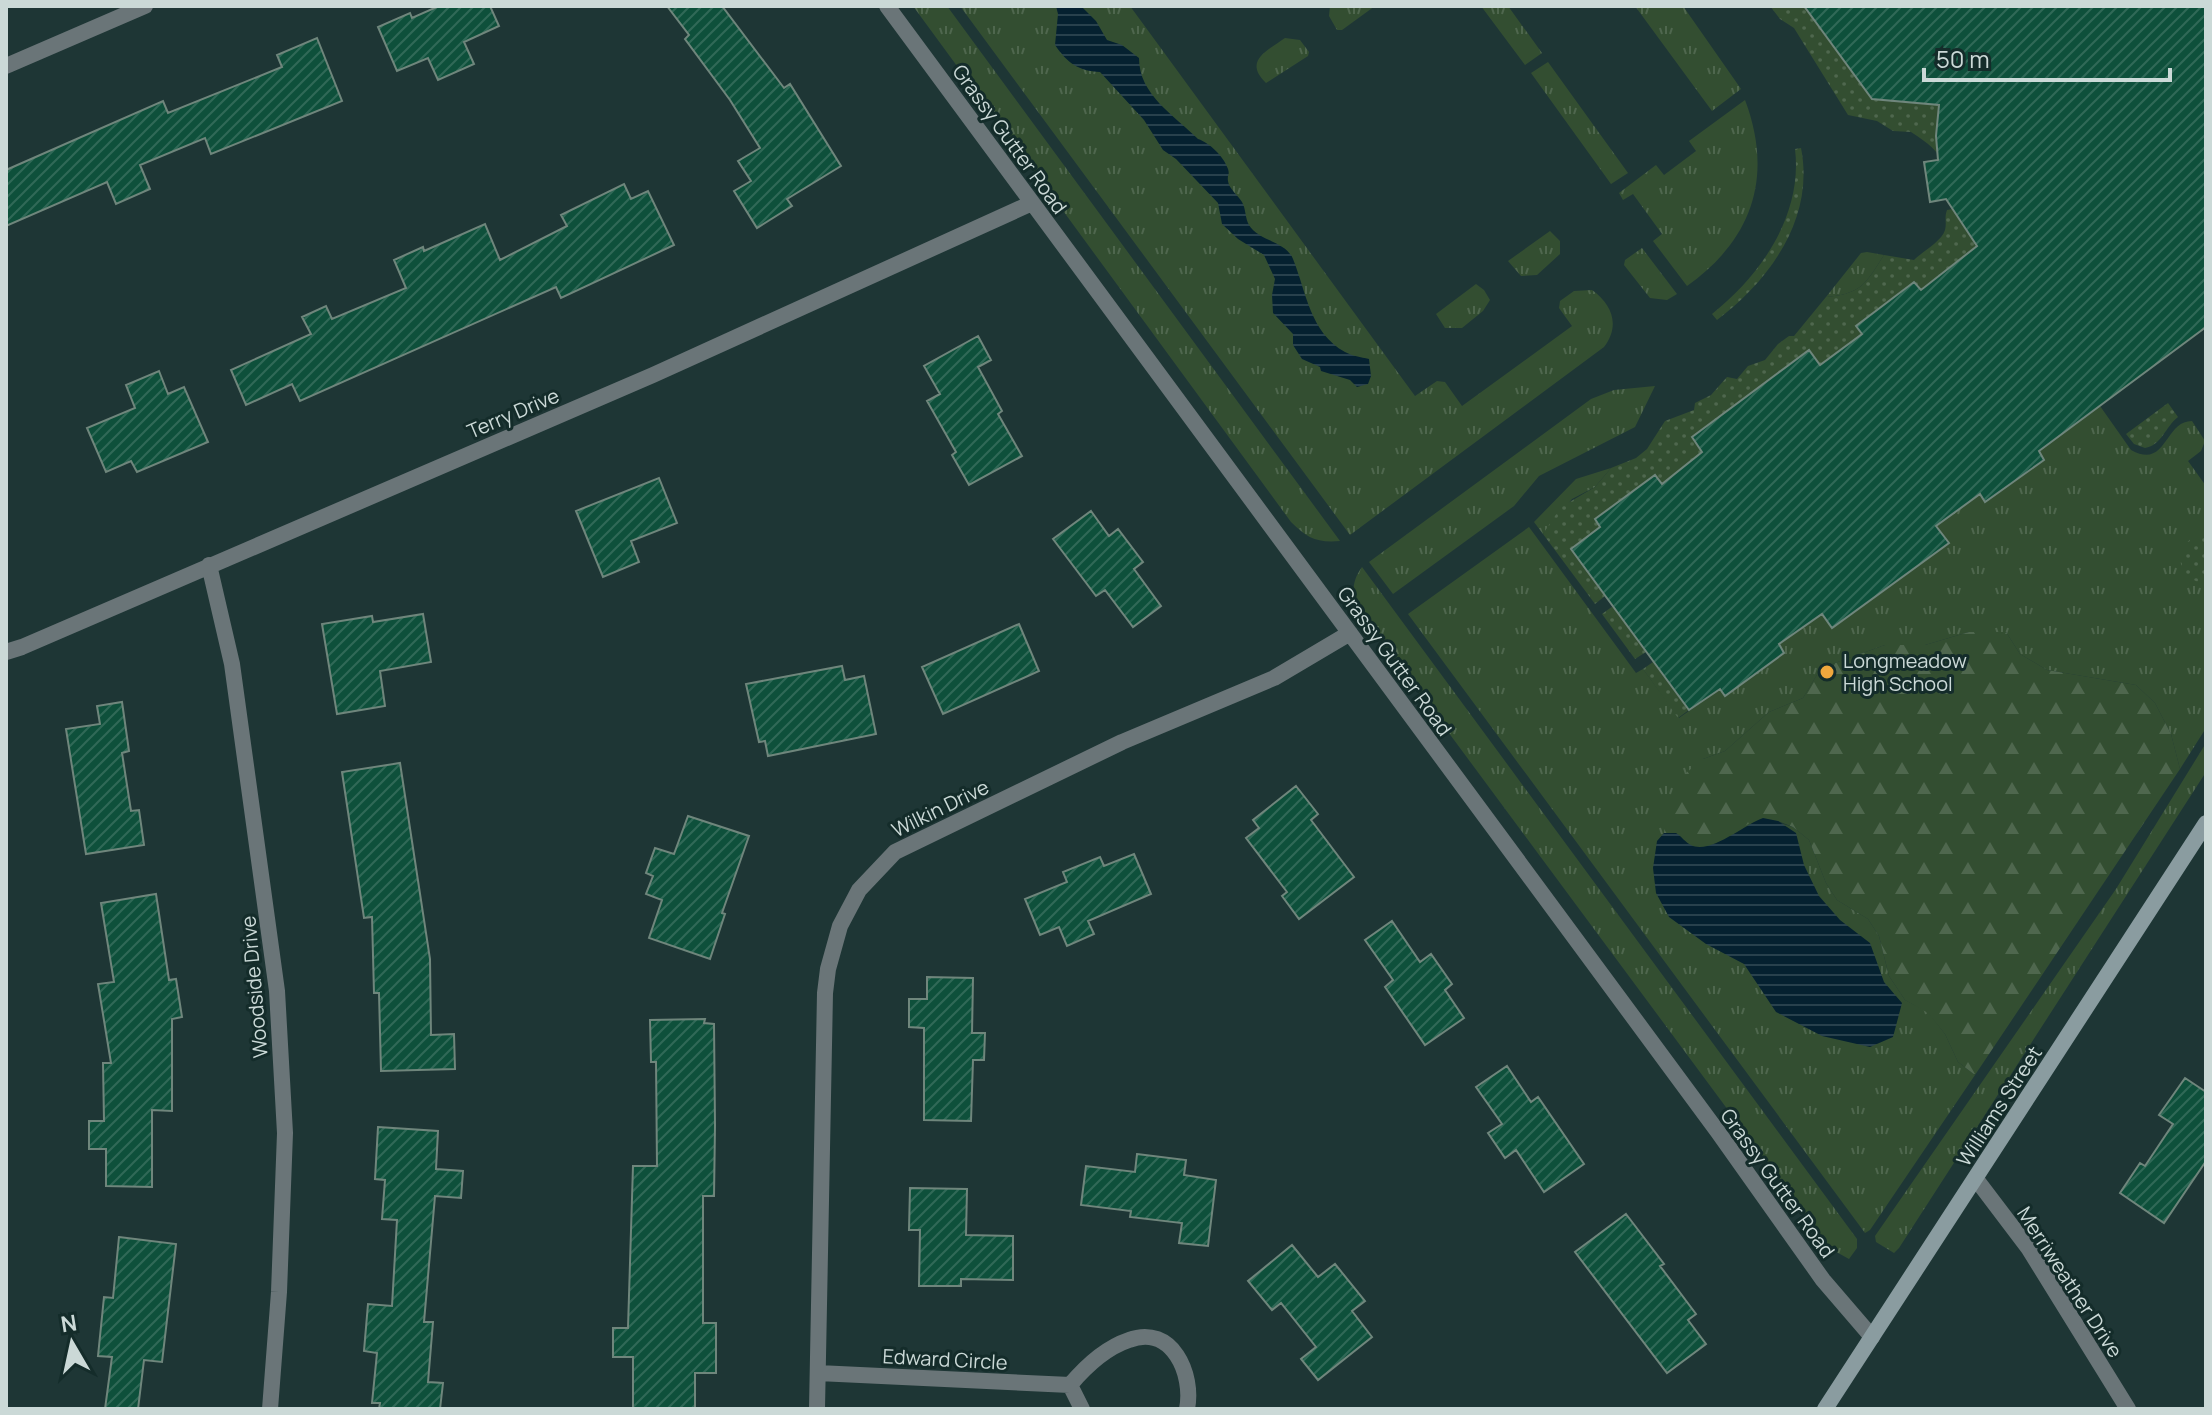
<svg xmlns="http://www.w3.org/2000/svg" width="2212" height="1415" font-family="Manrope,sans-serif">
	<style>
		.grass { fill: url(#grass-tufts) }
		.forest { fill: url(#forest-firs) }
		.park { fill: url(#park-dots) }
		.water { fill: url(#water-rules) }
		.building { fill: url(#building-hatch); stroke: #6f867c; stroke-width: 2 }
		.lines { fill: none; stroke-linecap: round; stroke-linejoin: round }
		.minor { stroke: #6a7578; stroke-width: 16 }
		.secondary { stroke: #8a9ca0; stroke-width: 16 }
		.poi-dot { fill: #efa73d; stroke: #142c2a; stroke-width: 3 }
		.labels { text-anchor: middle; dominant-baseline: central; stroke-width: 6; stroke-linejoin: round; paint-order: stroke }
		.street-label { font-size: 20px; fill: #cbd9d7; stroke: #142c2a }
		.poi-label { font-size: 20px; fill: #cbd9d7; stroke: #142c2a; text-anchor: start }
	</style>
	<defs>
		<pattern id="grass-tufts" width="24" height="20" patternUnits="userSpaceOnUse" patternTransform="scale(2)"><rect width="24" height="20" fill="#334e31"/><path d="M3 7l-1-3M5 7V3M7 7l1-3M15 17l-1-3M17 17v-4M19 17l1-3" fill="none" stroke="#4f674e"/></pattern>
		<pattern id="forest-firs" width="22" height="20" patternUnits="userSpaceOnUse" patternTransform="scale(2)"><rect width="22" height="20" fill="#334e31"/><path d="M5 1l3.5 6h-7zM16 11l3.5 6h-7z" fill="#4f674e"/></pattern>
		<pattern id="park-dots" width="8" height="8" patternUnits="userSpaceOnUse" patternTransform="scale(2)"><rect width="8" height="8" fill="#334e31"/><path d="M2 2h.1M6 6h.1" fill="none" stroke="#4f674e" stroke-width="1.8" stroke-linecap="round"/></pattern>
		<pattern id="water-rules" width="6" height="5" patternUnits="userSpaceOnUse" patternTransform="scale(2)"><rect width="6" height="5" fill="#052130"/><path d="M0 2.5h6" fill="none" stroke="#28414d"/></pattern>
		<pattern id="building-hatch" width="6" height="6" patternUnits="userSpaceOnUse" patternTransform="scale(2)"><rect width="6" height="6" fill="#0e503b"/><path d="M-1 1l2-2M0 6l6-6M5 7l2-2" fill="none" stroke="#306957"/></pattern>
	</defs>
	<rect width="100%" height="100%" fill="#1e3635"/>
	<!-- grass -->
	<path class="grass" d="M913 6H947L1340 541C1317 543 1307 538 1291 522Z
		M960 6H1130L1415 396 1437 381 1445 382 1462 406 1572 326 1559 308 1560 301 1574 291 1592 290C1613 305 1620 326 1604 347L1350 535Z
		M1330 6H1375L1342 30H1337L1329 16Z
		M1481 6H1508L1542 53 1525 65Z
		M1635 6H1683L1741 89 1712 111Z
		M1285 38 1300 40 1309 52 1308 56 1266 83C1243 61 1267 51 1285 38Z
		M1548 62 1628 173 1611 184 1531 73Z
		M1745 100C1774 177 1752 240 1687 286L1653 241 1662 234 1633 194 1623 200 1619 193 1656 165 1664 175 1696 151 1689 141Z
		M1550 231 1560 241V254L1537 275 1521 276 1508 261Z
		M1642 248 1677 294 1667 300 1650 298 1624 265 1625 260Z
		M1867 252 1884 255C1866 283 1862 294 1826 297L1861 253Z
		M1476 284 1484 290 1490 300 1483 311 1462 328H1445L1436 314Z
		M1655 386 1635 427 1539 476 1514 506 1393 594 1369 562 1591 399 1614 390Z
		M2100 406 2131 450C2167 470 2164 421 2192 421L2205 441 2201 451 2188 461 2206 486V728L2180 769 2171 734 2155 703 2136 685 2047 670 2020 654 2006 632H1969L1925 645H1885L1821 668 1803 698 1769 712 1725 751 1703 759 1763 818 1793 827 1809 840 1826 883 1837 900 1868 919 1879 936 1889 976 1905 1000 1928 1012 1945 1034 1958 1062 1975 1075 1870 1230 1865 1233 1408 614 1529 527 1636 673 1643 669 1679 718 1720 689 1726 695 1784 653 1779 644 1822 614 1832 628 1949 543 1936 526 1980 494 1985 502 2044 460 2039 451Z
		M1611 468 1595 487 1572 499 1543 534 1534 522 1576 479Z
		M1362 567 1857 1239V1248L1849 1259 1831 1249 1360 613C1351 597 1351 582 1362 567Z
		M2206 743V772L1899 1248 1894 1253 1876 1242 1875 1236 2116 889Z"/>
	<!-- forest -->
	<path class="forest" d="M1969 632H2006L2020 654 2047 670 2136 685 2155 703 2171 734 2180 769 1975 1075 1958 1062 1945 1034 1928 1013 1905 1000 1889 976 1879 936 1868 919 1837 900 1826 883 1809 840 1793 827 1778 821 1751 822 1731 836 1703 847 1690 845 1685 838 1664 833 1666 813 1686 773 1703 759 1725 751 1769 712 1803 698 1821 668 1885 645H1925Z"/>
	<!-- park -->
	<path class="park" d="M1770 6H1804L1872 99 1941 105 1936 136 1937 153C1930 144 1920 138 1911 132L1893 131 1877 121 1848 115 1794 28 1780 19Z
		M1801 148C1815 218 1770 280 1717 320L1712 314C1761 275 1803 215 1795 149Z
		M1953 209 1977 247 1921 290 1914 282 1857 326 1862 334 1820 365 1808 350 1692 437 1702 452 1662 484 1595 519 1600 527 1571 549 1605 596 1595 604 1543 534 1561 507 1595 487 1611 468 1636 458 1647 449 1665 421 1694 410 1695 403 1711 395 1727 377 1737 379 1748 366 1765 360 1778 344 1789 336H1794L1826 297C1862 294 1866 283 1884 255L1914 260C1922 252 1942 241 1945 230 1947 222 1944 218 1947 210Z
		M2168 403 2178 417C2165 427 2162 445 2145 448L2134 444 2126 434Z
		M2206 533V583C2172 581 2172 538 2206 533Z
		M1613 606 1646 652 1635 659 1602 614Z
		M1653 662 1689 710 1678 718 1643 669Z"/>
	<!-- water -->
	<path class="water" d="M1056 6H1081L1096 21 1107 40 1122 45 1139 58C1139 95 1174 115 1198 139 1210 143 1224 157 1228 169 1230 176 1227 174 1228 181 1229 189 1238 195 1242 202 1246 209 1245 218 1249 225 1258 241 1286 241 1293 259 1306 291 1310 333 1345 352 1352 356 1361 357 1369 359L1371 376 1368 384 1357 387 1350 380 1321 371 1320 367 1302 359 1293 345V334L1273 313 1272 295 1275 279 1264 255 1238 239 1222 224 1218 203 1176 159 1163 150 1144 120 1100 72C1079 71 1067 63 1055 45L1058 14Z
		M1763 818 1778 821 1796 833 1804 865 1819 896 1840 920 1870 943 1884 982 1902 1003 1893 1037 1870 1047 1822 1036 1776 1012 1744 964 1706 944 1669 917 1656 893 1653 868 1657 841 1664 833H1676C1681 836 1686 843 1691 845 1710 855 1745 824 1763 818Z"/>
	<!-- building -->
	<path class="building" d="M439 6H490L499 26 464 42 474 64 438 80 428 58 397 71 378 27 410 13 412 18Z
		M667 6H722L784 88 790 84 841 166 787 199 792 206 757 228 734 191 751 181 738 161 760 148 730 100 685 39 689 35Z
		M1804 6H2206V327L2039 451 2044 460 1985 502 1980 494 1936 526 1949 543 1832 628 1822 614 1779 644 1784 653 1725 696 1720 689 1689 710 1571 549 1600 527 1595 519 1655 475 1662 484 1702 452 1692 437 1809 350 1820 365 1862 334 1856 326 1914 282 1921 290 1977 246 1946 199 1930 202 1924 162 1938 160 1936 136 1939 105 1872 99Z
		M317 38 342 101 211 154 205 138 140 165 150 189 116 204 107 182 6 226V170L163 101 168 113 282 67 277 55Z
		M624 184 631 199 648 191 674 245 561 298 556 287 300 401 292 384 246 405 231 370 311 334 302 317 326 306 332 319 406 288 394 260 423 247 424 251 485 224 500 260 567 226 561 215Z
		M978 336 991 360 978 367 1002 411 998 414 1022 456 969 485 952 455 956 452 927 401 940 394 924 366Z
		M159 371 168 394 184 387 208 442 137 472 131 461 106 472 87 428 135 408 126 385Z
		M659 478 677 523 631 541 639 562 603 577 576 511Z
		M1091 511 1109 536 1118 529 1143 562 1134 569 1161 606 1133 627 1105 590 1096 596 1053 539Z
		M423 614 431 662 380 671 385 706 337 714 322 624 372 616 373 622Z
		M1019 624 1039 671 943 714 922 667Z
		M842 666 845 680 864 676 876 734 768 756 765 741 759 742 746 684Z
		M122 702 129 751 122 753 131 811 139 810 144 845 86 854 66 729 100 724 97 706Z
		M400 763 430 959 431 1035 454 1034 455 1069 381 1071 379 993H374L372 917 364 918 342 772Z
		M1296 786 1318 814 1311 820 1354 877 1299 919 1282 896 1287 892 1246 838 1259 828 1253 820Z
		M688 816 749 836 722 913 725 914 710 959 649 938 662 900 646 894 653 876 646 873 655 848 674 854Z
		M1134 854 1151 894 1088 921 1094 934 1067 946 1059 927 1040 935 1025 899 1067 882 1063 872 1100 857 1104 866Z
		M156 894 169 980 176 979 182 1017 172 1019V1111L152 1110V1187L106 1186V1149H89V1121H104L103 1063H111L98 984 114 982 101 903Z
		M1392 921 1420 962 1431 954 1452 984 1445 990 1464 1018 1425 1045 1385 987 1393 980 1365 940Z
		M927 977 973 978 972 1033H985L984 1060H973L971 1121 924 1120V1028L909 1027V999H927Z
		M705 1019 704 1023 714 1024 715 1125 714 1196H703V1323H716V1373H695V1409H633V1357H613V1328H628L633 1166H657L656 1062H651L650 1020Z
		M1507 1066 1531 1102 1538 1097 1584 1164 1544 1192 1516 1150 1505 1158 1488 1133 1502 1124 1476 1087Z
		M2185 1078 2206 1092V1161L2164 1223 2120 1193 2140 1163 2145 1166 2173 1124 2159 1115Z
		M378 1127 438 1131 436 1169 463 1171 461 1198 435 1196 424 1322H433L428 1382 443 1383 440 1409H379L380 1403H372L377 1353 364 1351 368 1304 392 1306 397 1220 382 1219 385 1180 375 1179Z
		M1137 1154 1186 1160 1184 1175 1216 1180 1208 1246 1179 1243 1182 1223 1130 1217 1131 1211 1081 1205 1086 1166 1135 1172Z
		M910 1188 967 1189 966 1235 1013 1236V1280L961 1279V1286H919L920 1230H909Z
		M1626 1214 1664 1264 1660 1266 1696 1314 1688 1320 1706 1344 1667 1373 1575 1252Z
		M119 1237 176 1244 162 1362 144 1360 138 1409H105L112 1357 98 1356 104 1297 113 1298Z
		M1292 1245 1318 1277 1335 1264 1365 1301 1352 1311 1372 1337 1318 1380 1301 1359 1316 1347 1281 1303 1272 1310 1248 1281Z"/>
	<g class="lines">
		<!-- minor -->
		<path class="minor" d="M887 6 1718 1132 1823 1280 1872 1337
			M6 66 145 6
			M209 565 232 664 277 991 285 1133 279 1292 270 1409
			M6 652 22 647 653 375 1032 203
			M1976 1179 2029 1249 2128 1409
			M818 1373 1070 1385
			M1070 1385C1086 1366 1105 1348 1129 1340 1172 1324 1194 1374 1187 1409
			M1070 1385 1082 1409
			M817 1409 825 993 828 969 840 926 859 890 895 852 1122 742 1274 678 1350 633"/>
		<!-- secondary -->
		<path class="secondary" d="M1825 1409 2206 823"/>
	</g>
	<!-- markers -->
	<circle class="poi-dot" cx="1827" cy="672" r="8"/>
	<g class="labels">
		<!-- street labels -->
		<g class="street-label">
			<text transform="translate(1010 139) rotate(54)">Grassy Gutter Road</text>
			<text transform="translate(513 413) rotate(-23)">Terry Drive</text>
			<text transform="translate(1395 661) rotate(54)">Grassy Gutter Road</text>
			<text transform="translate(940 808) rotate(-26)">Wilkin Drive</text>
			<text transform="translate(254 987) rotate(-95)">Woodside Drive</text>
			<text transform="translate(1999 1106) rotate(-57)">Williams Street</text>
			<text transform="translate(1778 1183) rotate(54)">Grassy Gutter Road</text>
			<text transform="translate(2070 1282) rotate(57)">Merriweather Drive</text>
			<text transform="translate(945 1359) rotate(3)">Edward Circle</text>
		</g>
		<!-- poi labels -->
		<g class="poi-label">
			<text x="1843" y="660">Longmeadow<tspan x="1843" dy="23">High School</tspan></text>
		</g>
	</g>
	<!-- border -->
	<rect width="2212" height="1415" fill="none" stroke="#cbd9d7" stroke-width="16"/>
	<!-- north arrow -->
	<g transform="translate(72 1343) rotate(351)" stroke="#142c2a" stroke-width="6" paint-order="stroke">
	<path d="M0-6L14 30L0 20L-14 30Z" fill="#cbd9d7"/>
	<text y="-12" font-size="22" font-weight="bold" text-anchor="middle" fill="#cbd9d7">N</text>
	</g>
	<!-- scale -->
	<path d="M1924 68v12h246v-12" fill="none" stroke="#cbd9d7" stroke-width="4"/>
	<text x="1936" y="68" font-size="24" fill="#cbd9d7" stroke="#142c2a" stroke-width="6" paint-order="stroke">50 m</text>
</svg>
